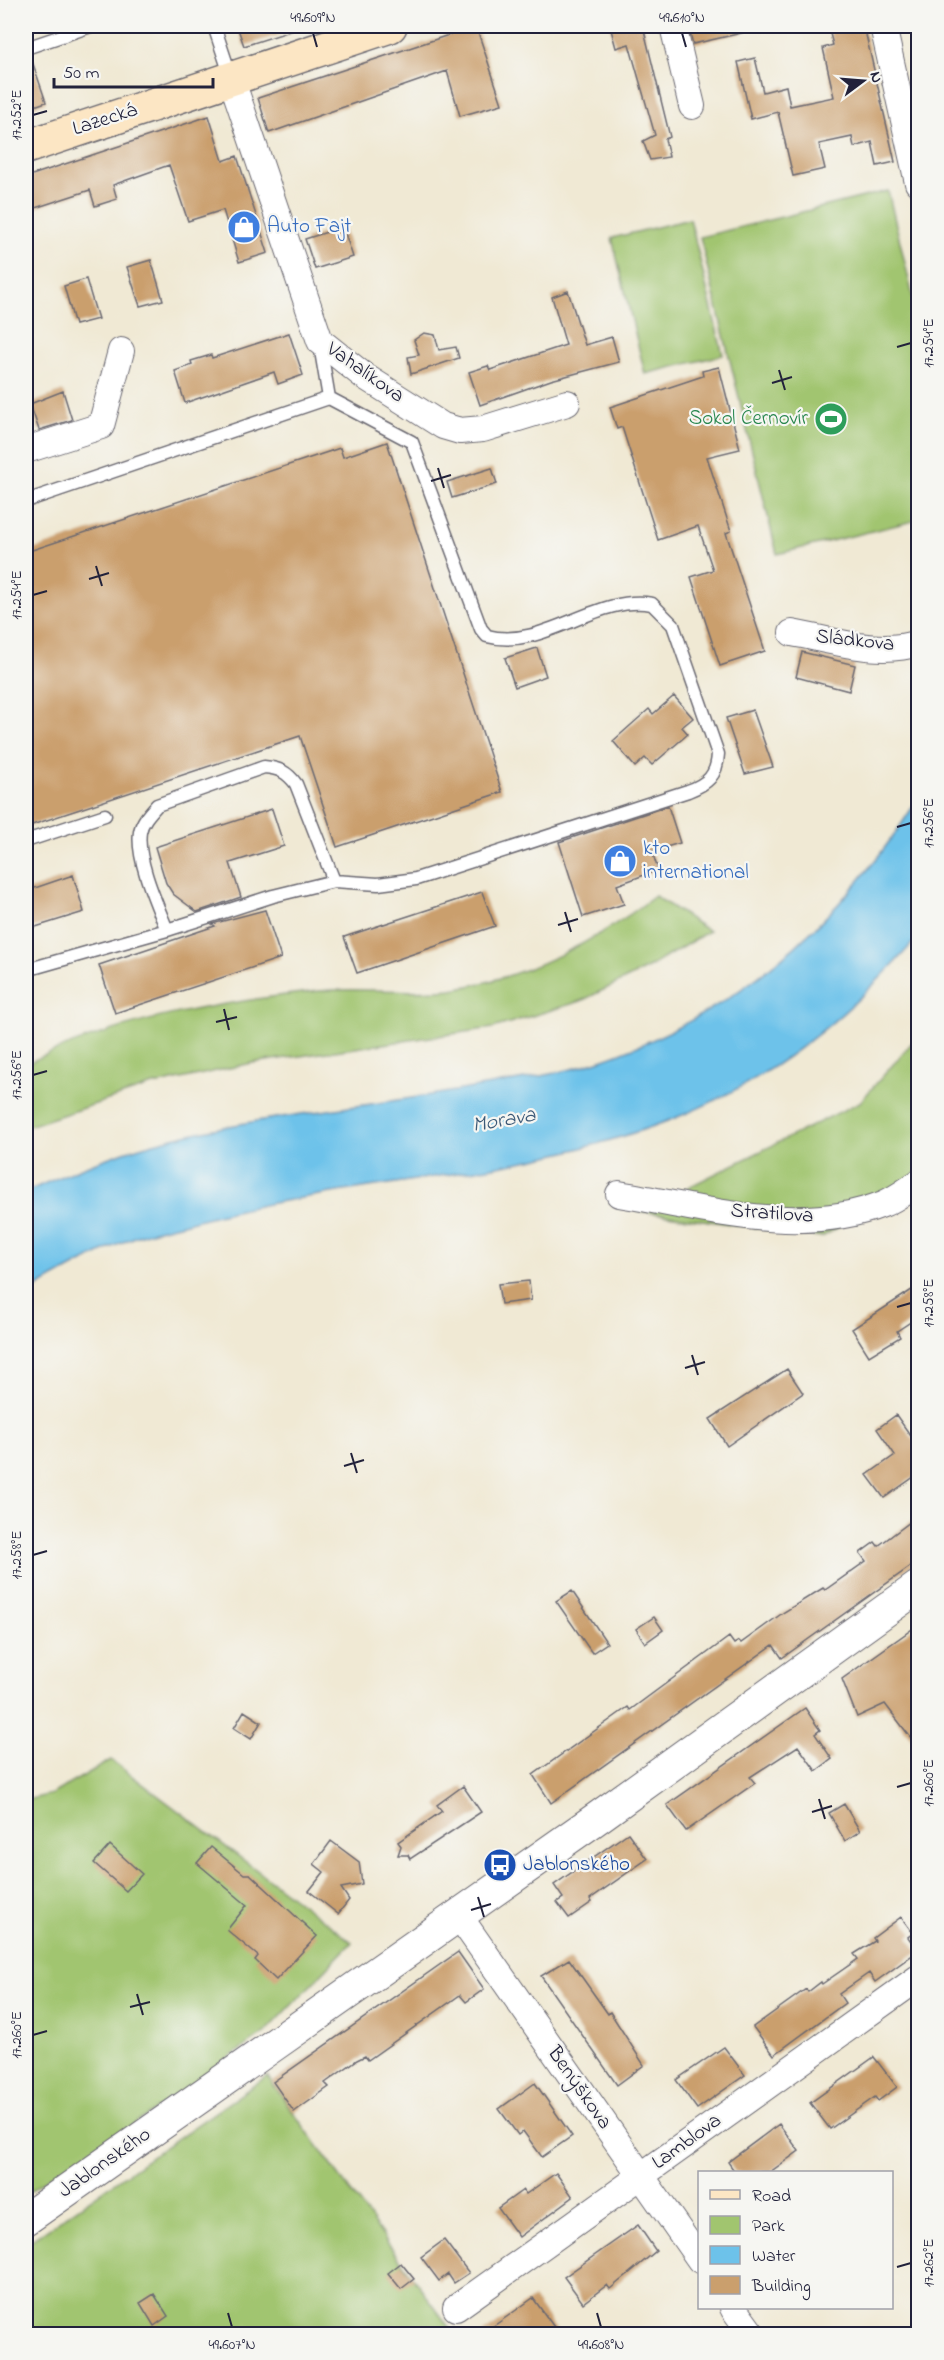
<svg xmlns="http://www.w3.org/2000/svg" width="944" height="2360" font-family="'Indie Flower',sans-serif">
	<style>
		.green { fill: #a1c56f; stroke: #627455; stroke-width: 1.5 }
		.water { fill: #6dc2ea; stroke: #487292; stroke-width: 1.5 }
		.building { fill: #ca9f6d }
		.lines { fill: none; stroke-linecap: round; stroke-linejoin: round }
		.service-casing { stroke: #6a6871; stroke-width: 15 }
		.minor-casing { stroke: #6a6871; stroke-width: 28 }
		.tertiary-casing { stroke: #6a6871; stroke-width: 34 }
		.secondary-casing { stroke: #6a6871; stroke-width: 36 }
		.service { stroke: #fff; stroke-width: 12 }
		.minor { stroke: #fff; stroke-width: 26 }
		.tertiary { stroke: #fff; stroke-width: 32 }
		.secondary { stroke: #fce6c4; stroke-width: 33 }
		.ticks { fill: none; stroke: #22223b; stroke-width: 2 }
		.labels { text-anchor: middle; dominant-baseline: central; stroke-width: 4.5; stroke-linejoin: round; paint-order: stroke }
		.street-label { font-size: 21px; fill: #22223b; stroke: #f6f6f2 }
		.shop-label { font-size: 21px; fill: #366cbe; stroke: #f6f6f2; text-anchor: start }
		.leisure-label { font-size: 21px; fill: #27864d; stroke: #f6f6f2; text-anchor: end }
		.transit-label { font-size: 21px; fill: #164399; stroke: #f6f6f2; text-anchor: start }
		.water-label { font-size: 22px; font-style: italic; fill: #3c5a78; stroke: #f6f6f2 }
		.neatline { fill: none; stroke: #22223b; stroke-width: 2 }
		.ticks-label { font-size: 15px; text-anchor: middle; fill: #22223b }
	</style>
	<rect width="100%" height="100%" fill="#f6f6f2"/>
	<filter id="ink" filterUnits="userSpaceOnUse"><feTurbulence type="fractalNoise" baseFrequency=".0167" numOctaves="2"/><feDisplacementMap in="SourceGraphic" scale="12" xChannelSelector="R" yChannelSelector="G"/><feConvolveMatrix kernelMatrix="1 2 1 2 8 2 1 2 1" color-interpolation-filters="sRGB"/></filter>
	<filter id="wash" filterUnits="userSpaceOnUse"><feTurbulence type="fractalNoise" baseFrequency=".008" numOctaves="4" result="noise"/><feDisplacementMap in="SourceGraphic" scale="24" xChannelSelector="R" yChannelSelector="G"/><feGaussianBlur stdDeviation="1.35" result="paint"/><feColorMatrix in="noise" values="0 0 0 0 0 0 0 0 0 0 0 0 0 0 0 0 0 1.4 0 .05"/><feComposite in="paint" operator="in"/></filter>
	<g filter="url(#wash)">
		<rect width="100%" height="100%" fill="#f0e9d4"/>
		<!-- green -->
		<path class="green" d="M888 191 918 318V520L777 554 700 237Z
			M690 219 723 355 645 374 612 238Z
			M655 896 709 931 648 968 581 1001 493 1028 252 1063 150 1086 26 1127V1064C116 1020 220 1002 319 991 362 987 407 994 451 989 524 979 597 941 655 896Z
			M918 1036V1181L822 1237 640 1211 860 1102Z
			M111 1760 352 1942 267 2031 62 2175 57 2172 26 2194V1800L52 1794Z
			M267 2076 454 2334H26V2244Z"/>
		<!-- water -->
		<path class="water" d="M918 799V937C849 1016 770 1082 670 1120 557 1164 432 1176 313 1196 269 1203 226 1212 183 1224 167 1228 150 1231 135 1237 97 1253 61 1273 26 1294V1192C67 1173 109 1155 154 1143 250 1117 351 1109 449 1092 492 1084 537 1079 579 1067 727 1023 837 928 918 799Z"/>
		<g id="blocks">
			<!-- building -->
			<path class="building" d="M237 26H297V29L244 46Z
				M476 26 502 104 460 116 447 71 269 133 258 98Z
				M610 26H643L670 137 665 139 669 157 650 160 643 141 655 135 629 44 616 48Z
				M688 26H742V33L693 44Z
				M828 26H864L895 162 877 166 872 142 854 147 852 137 819 144 825 169 793 176 778 112 751 119 738 62 755 58 763 92 786 86 790 106 834 97 823 48 833 45Z
				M30 55 46 102 26 109V56Z
				M209 116 223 161 237 156 268 253 239 262 223 210 188 221 169 165 113 185 117 199 95 206 90 190 26 211V177Z
				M343 227 353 257 315 269 305 239Z
				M151 260 163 300 140 306 127 267Z
				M86 279 98 319 75 325 64 286Z
				M568 291 585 345 612 337 619 362 551 380 480 405 469 372 488 366 490 370 566 345 552 297Z
				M289 333 303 375 278 384 274 372 185 403 175 371 192 365 191 361 211 355 212 358Z
				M424 333 435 335 439 350 456 347 459 358 411 374 408 357 419 355 414 340Z
				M719 367 740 449 707 457 731 531 726 533 765 651 720 666 691 577 713 570 698 526 658 540 622 427 617 429 610 407 703 376 702 371Z
				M63 391 72 420 39 430 30 404Z
				M387 442 502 792 337 847 300 736 26 827V552L340 448 343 457Z
				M492 468 497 484 452 498 447 482Z
				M537 648 546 676 515 687 505 658Z
				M802 652 855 665 849 691 796 677Z
				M674 696 693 718 682 727 688 734 652 765 645 758 635 767 613 741 649 709 653 714Z
				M753 710 773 767 745 774 726 718Z
				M668 806 680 843 652 851 658 870 617 885 624 904 583 917 559 842Z
				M272 809 284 846 230 863 241 897 197 912 173 894 166 883 155 847Z
				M73 875 84 912 26 930V891Z
				M482 892 495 926 357 973 344 937Z
				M265 910 281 958 115 1013 99 965 215 926 212 924Z
				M529 1281 531 1300 501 1304 498 1284Z
				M918 1286V1317L897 1331 900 1337 869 1356 852 1329Z
				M787 1369 803 1393 727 1446 710 1419Z
				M896 1415 918 1446V1474L884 1498 867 1475 895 1455 877 1429Z
				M918 1516V1561L782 1658 773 1645 551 1803 533 1775 628 1707 630 1710 729 1637 734 1644 739 1641 741 1643 784 1612 823 1588 825 1590 866 1561 860 1553 875 1542 878 1546Z
				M572 1591 607 1643 592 1653 556 1601Z
				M654 1617 663 1630 645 1643 636 1629Z
				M918 1625V1747L885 1704 857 1717 842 1679Z
				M805 1708 820 1730 815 1734 832 1759 816 1771 798 1746 750 1777 755 1783 686 1831 667 1805Z
				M244 1711 261 1722 251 1739 234 1728Z
				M463 1786 481 1812 410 1859 408 1855H398L401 1846 398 1842 442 1811 437 1805Z
				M844 1804 860 1831 845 1841 829 1813Z
				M628 1833 647 1859 590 1899 592 1902 569 1918 557 1902 563 1898 554 1885Z
				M331 1841 359 1862 362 1884 341 1888 349 1900 338 1914 309 1891 324 1872 314 1864Z
				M110 1845 142 1874 126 1891 94 1863Z
				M211 1847 244 1874H250L317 1936 276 1980 255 1960 258 1956 227 1930 247 1905 197 1863Z
				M901 1917 913 1933 908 1937 918 1951 875 1982 869 1973 839 1994 845 2003 774 2055 753 2027 806 1989 808 1992 821 1982 822 1984 858 1959 854 1954 875 1941 873 1938Z
				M458 1952 484 1989 466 2002 460 1995 368 2060 365 2056 357 2060 325 2083 329 2087 294 2112 273 2082Z
				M569 1959 608 2014 610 2012 644 2065 617 2085 541 1976Z
				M724 2047 745 2075 697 2109 676 2080Z
				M874 2057 897 2087 878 2101 875 2097 830 2129 810 2103Z
				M535 2083 572 2136 542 2157 523 2131 518 2135 499 2109Z
				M779 2124 799 2151 770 2172H735L728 2162Z
				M556 2173 573 2197 519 2237 498 2208 523 2190 526 2194Z
				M638 2225 656 2251 610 2289 607 2285 583 2303 564 2277Z
				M444 2240 469 2273 454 2283 448 2274 439 2281 421 2257Z
				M401 2263 414 2279 401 2289 388 2273Z
				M154 2294 168 2316 154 2326 140 2303Z
				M533 2298 559 2334H482L508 2316Z"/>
		</g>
	</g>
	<g filter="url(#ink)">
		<use href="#blocks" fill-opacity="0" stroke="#6a6871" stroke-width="1.5"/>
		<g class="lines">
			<!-- service casing -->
			<g class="service-casing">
				<path id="service" d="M214 26 231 77
					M26 48 91 26
					M329 398 412 442 481 629 487 636C543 651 596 594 652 604L673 625 718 754C717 776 707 784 688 791L416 879 378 884 334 881 296 784C287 772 279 768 264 767L157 805C150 813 142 821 140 832 136 859 157 905 167 930L273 896 334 881
					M26 501 329 398 320 345
					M26 841 105 815
					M26 970 167 930"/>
			</g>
			<!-- minor casing -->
			<g class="minor-casing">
				<path id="minor" d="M673 26 692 106
					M883 26 918 183
					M231 78 320 341 364 376 443 426 460 431 483 429 567 403
					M26 450 101 426 121 351
					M792 633C832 640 878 656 918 643
					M619 1194C703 1208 800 1237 883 1204 896 1199 907 1190 918 1183
					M459 1916 700 2260
					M456 2308 918 1978
					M733 2308 752 2334"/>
			</g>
			<!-- tertiary casing -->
			<g class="tertiary-casing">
				<path id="tertiary" d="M26 2219 600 1816 918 1587"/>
			</g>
			<!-- secondary casing -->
			<g class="secondary-casing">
				<path id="secondary" d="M26 147 390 26"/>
			</g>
			<!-- service -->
			<use href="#service" class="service"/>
			<!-- minor -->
			<use href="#minor" class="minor"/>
			<!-- tertiary -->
			<use href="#tertiary" class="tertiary"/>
			<!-- secondary -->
			<use href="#secondary" class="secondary"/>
		</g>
	</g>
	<!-- ticks -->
	<path class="ticks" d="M313 33 317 47M682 33 686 47M33 115 47 111M897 347 911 343M779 370 785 390M772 383 792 377M438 468 444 488M431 481 451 475M96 566 102 586M89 579 109 573M33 595 47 591M897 827 911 823M565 912 571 932M558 925 578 919M224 1009 229 1030M216 1022 237 1017M33 1075 47 1071M897 1307 911 1303M692 1355 698 1375M685 1368 705 1362M351 1453 357 1473M344 1466 364 1460M33 1555 47 1551M897 1787 911 1783M819 1799 825 1819M812 1812 832 1806M478 1897 484 1917M471 1910 491 1904M137 1994 143 2015M130 2007 150 2002M33 2035 47 2031M897 2267 911 2263M228 2313 232 2327M597 2313 601 2327"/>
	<!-- icons -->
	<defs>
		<g id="shop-disc" transform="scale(1.725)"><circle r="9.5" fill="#3f7fe0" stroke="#f6f6f2"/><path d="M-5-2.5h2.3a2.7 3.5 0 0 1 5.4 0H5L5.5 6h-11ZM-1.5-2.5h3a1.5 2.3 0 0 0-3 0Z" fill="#fff"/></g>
		<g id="stadium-disc" transform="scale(1.725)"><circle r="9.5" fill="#2e9e5b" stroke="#f6f6f2"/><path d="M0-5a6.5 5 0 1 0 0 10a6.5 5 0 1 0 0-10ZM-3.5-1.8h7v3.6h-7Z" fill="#fff"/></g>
		<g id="bus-disc" transform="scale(1.725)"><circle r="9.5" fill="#1a4fb4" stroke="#f6f6f2"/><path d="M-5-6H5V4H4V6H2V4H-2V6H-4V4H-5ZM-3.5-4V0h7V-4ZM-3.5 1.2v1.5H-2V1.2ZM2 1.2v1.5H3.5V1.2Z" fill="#fff"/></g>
	</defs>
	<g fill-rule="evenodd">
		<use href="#shop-disc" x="244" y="227"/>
		<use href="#stadium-disc" x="831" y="419"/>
		<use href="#shop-disc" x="620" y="861"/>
		<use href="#bus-disc" x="500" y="1865"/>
	</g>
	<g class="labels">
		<!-- street labels -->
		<g class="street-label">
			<text transform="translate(105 120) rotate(-18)">Lazecká</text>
			<text transform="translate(365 373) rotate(35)">Vahalíkova</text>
			<text transform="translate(855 641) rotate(6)">Sládkova</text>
			<text transform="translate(772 1214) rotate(4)">Stratilova</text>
			<text transform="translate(579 2088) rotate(55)">Benýškova</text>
			<text transform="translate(687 2142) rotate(-36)">Lamblova</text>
			<text transform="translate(105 2163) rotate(-35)">Jablonského</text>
		</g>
		<!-- shop labels -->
		<g class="shop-label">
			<text x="267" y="227">Auto Fajt</text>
			<text x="643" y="849">kto<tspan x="643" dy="24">international</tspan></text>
		</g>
		<!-- leisure labels -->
		<g class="leisure-label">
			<text x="808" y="419">Sokol Černovír</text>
		</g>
		<!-- transit labels -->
		<g class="transit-label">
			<text x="523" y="1865">Jablonského</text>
		</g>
		<!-- water labels -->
		<g class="water-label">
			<text transform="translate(504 1121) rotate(-10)">Morava</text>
		</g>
	</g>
	<!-- margin -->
	<rect width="944" height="2360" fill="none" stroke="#f6f6f2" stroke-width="66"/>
	<!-- legend -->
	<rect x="698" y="2171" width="195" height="138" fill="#f6f6f2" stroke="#a1a1a9" stroke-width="1.5"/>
	<rect x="710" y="2190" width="30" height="9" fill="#fce6c4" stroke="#a1a1a9" stroke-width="1.5"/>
	<text x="752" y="2201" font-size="18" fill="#22223b">Road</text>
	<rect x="710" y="2216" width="30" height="18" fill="#a1c56f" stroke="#a1a1a9" stroke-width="1.5"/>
	<text x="752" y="2231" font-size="18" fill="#22223b">Park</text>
	<rect x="710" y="2246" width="30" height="18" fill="#6dc2ea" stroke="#a1a1a9" stroke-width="1.5"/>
	<text x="752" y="2261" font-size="18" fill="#22223b">Water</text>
	<rect x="710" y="2276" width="30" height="18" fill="#ca9f6d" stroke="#a1a1a9" stroke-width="1.5"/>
	<text x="752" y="2291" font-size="18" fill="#22223b">Building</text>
	<!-- north arrow -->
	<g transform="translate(863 81) rotate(74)" stroke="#f6f6f2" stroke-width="4.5" paint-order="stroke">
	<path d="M0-4.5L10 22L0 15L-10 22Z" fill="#22223b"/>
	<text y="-9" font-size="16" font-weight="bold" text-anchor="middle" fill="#22223b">N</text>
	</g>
	<!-- scale -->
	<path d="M54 78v9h159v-9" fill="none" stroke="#22223b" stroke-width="3"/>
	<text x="63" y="78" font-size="18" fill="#22223b" stroke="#f6f6f2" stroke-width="4.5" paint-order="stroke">50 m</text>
	<rect x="33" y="33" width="878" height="2294" class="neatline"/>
	<g class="ticks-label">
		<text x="313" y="22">49.609°N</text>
		<text x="682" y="22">49.610°N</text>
		<text transform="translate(16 115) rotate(-90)" y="5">17.252°E</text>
		<text transform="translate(928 343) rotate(-90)" y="5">17.254°E</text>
		<text transform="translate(16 595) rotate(-90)" y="5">17.254°E</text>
		<text transform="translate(928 823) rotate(-90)" y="5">17.256°E</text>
		<text transform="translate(16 1075) rotate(-90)" y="5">17.256°E</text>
		<text transform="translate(928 1303) rotate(-90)" y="5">17.258°E</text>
		<text transform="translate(16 1555) rotate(-90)" y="5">17.258°E</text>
		<text transform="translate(928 1783) rotate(-90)" y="5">17.260°E</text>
		<text transform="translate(16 2035) rotate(-90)" y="5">17.260°E</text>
		<text transform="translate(928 2263) rotate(-90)" y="5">17.262°E</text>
		<text x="232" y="2349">49.607°N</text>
		<text x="601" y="2349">49.608°N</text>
	</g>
</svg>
